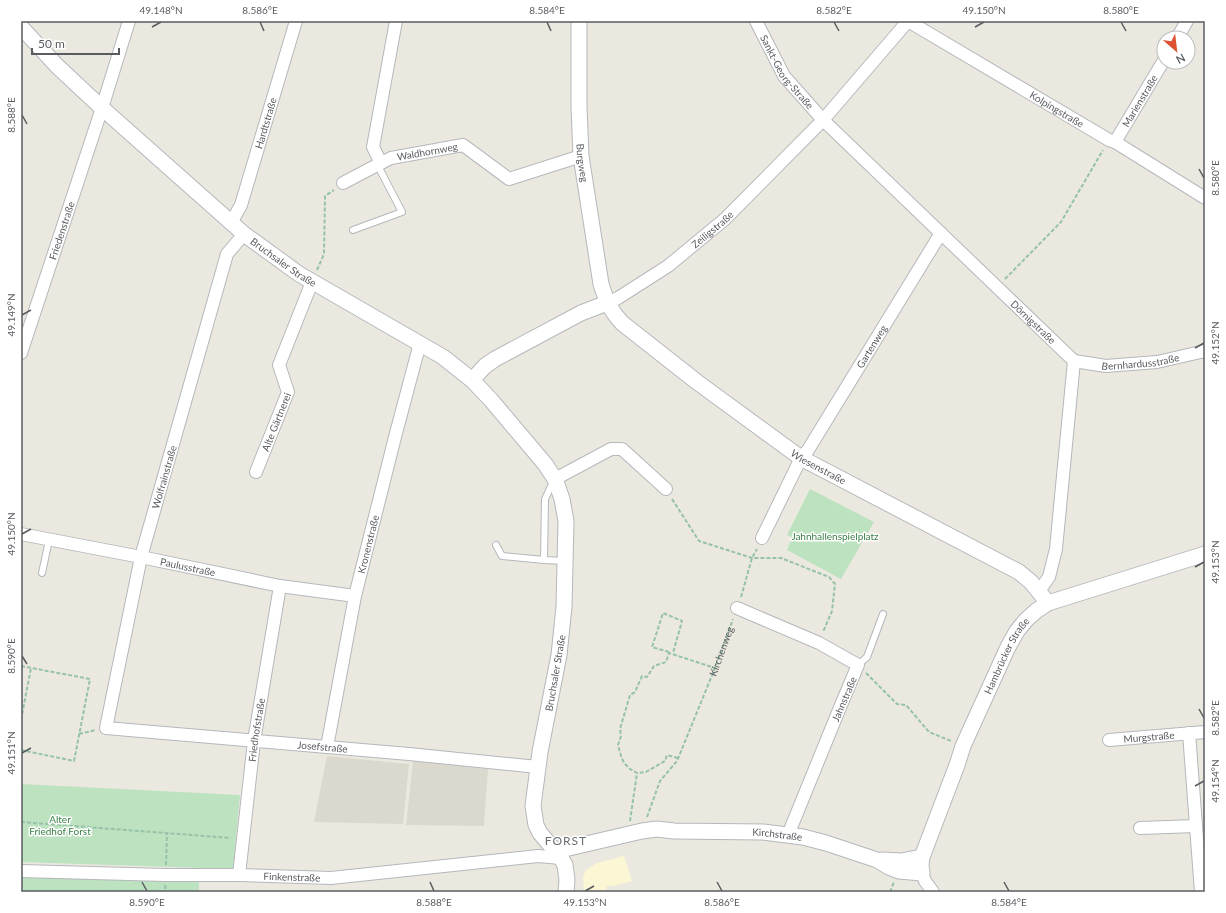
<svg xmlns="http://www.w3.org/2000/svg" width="1226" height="913" font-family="Lato,sans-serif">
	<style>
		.commercial { fill: #fbf7d4 }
		.education { fill: #dbd9cd }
		.green { fill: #bce2c0 }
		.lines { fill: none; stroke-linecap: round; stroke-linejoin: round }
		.service-casing { stroke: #b5b7bc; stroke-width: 8 }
		.minor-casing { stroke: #b5b7bc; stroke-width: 14 }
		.tertiary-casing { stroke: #b5b7bc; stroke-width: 17 }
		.path { stroke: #96c2a7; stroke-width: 2; stroke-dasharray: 4 2; stroke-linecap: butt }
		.service { stroke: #fff; stroke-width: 6 }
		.minor { stroke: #fff; stroke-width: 12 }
		.tertiary { stroke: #fff; stroke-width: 15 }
		.ticks { fill: none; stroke: #585b60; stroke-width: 1.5 }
		.labels { text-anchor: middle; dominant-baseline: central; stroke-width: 3; stroke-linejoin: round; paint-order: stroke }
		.street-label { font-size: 10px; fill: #585b60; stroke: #fff }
		.park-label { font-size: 10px; fill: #387f43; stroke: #fff }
		.quarter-label { font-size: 12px; letter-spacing: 1px; fill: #696d72; stroke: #fff }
		.neatline { fill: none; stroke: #585b60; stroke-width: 1.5 }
		.ticks-label { font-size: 10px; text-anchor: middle; fill: #585b60 }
	</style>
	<rect width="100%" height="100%" fill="#ebe9df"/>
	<!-- commercial -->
	<path class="commercial" d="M624 856 632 881 613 886H607L605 892 584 891 583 877 586 870 597 863Z"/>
	<!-- education -->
	<path class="education" d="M327 756 409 764 403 824 314 822Z
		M413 761 488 769 484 826 406 825Z"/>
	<!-- green -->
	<path class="green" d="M810 489 874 522 841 579 787 550 792 537 787 535Z
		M21 784 240 795 233 869 21 862Z
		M21 877 199 882V892H21Z"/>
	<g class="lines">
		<!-- service casing -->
		<g class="service-casing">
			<path id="service" d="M353 230 402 212 377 164
				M496 545 502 556 544 560 565 561
				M544 560 545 499 553 482
				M42 573 49 540
				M858 665 867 657 883 614"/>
		</g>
		<!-- minor casing -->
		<g class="minor-casing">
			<g id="minor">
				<path id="s2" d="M396 21 373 147 381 163 391 158 463 145 509 179 581 156"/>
				<path id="s3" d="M756 21 784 76 823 120 1074 361"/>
				<path id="s4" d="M908 21 1109 140 1115 142 1205 198"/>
				<path d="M1177 38 1187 21"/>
				<path id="s5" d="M1115 142 1164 60"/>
				<path d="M343 183 381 163"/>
				<path id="s6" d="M231 223 241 205 296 21"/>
				<path id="s7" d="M244 234 227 254 141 557 106 728 409 754 538 767"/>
				<path id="s8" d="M607 303 618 298 668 266 725 219 823 120 908 21"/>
				<path id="s9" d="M21 353 102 108 129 21"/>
				<path id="s10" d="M1074 361 1106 366 1157 362 1205 351"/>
				<path id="s11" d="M256 472 288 392 279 365 312 282"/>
				<path d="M555 479 611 449H622L666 489"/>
				<path id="s12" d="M21 534 141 557 280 586 355 596"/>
				<path id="s13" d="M762 538 801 458 808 450 941 233"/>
				<path d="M1039 591 1049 577 1056 549 1074 361"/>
				<path d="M737 608 819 643 858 665 841 705 788 835"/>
				<path d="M1189 733 1201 892"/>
				<path id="s14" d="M1109 740 1205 732"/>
				<path id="s15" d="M327 747 355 596 395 437 420 343"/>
				<path d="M1140 828 1196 826"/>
				<path id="s16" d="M21 871 165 875H239L331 878 538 856 561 858"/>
				<path d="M922 873 925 881 933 892"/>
				<path id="s17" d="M239 875 254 741 280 586"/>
			</g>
		</g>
		<!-- tertiary casing -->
		<g class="tertiary-casing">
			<g id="tertiary">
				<path id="s18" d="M579 21V107L581 156 601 284C606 300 610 310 622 323L697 382 801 458 1019 572 1031 582 1048 603"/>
				<path id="s19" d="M21 27 57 66 102 108 244 234 299 274 443 357 472 380 491 400 545 464 555 479 562 499 566 521 564 607 559 655 540 752 533 806 536 825 540 833 561 858 565 865 567 880 566 892"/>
				<path d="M472 380 485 366 495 359 581 313 607 303"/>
				<path id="s20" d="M556 851 642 831 657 829 674 831 763 832 803 837 826 843 877 860 889 867 899 871 922 873 921 865 922 857 957 765 963 746 1008 647 1017 631 1026 620 1036 611 1048 603 1205 554"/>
				<path d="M882 860 901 861 922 857"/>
			</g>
		</g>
		<!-- path -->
		<g class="path">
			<path d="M317 270 324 254 325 196 334 190"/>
			<path d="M1005 279 1061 222 1103 150"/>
			<path d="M672 499 699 541 752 558H781L829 577 835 584 832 611 823 632"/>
			<path d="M741 597 752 558 757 549"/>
			<path d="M669 652 652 647 663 613 682 621 673 653"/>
			<path d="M21 666 90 679 74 761 21 750"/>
			<path d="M866 673 897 704 906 705 929 732 951 741"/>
			<path d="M21 720 31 668"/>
			<path d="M79 734 96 730"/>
			<path d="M678 758 667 755 665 761 646 772 637 773 630 769 624 763 621 756 618 745 621 736 620 729 630 695 635 692 642 676 647 677 654 666 666 662 669 653 715 668"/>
			<path id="s1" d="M647 817 660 781 677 761 715 668 733 619"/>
			<path d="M630 821 637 773"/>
			<path d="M21 822 231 838"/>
			<path d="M166 865 167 833"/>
			<path d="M165 885 166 892"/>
			<path d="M890 892 894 882"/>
		</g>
		<!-- service -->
		<use href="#service" class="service"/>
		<!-- minor -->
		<use href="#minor" class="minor"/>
		<!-- tertiary -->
		<use href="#tertiary" class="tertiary"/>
	</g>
	<!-- ticks -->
	<path class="ticks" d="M260 22 264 31M547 22 551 31M834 22 839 31M1121 22 1126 31M152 27 161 22M975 27 984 22M22 115 27 124M1199 169 1204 178M22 315 31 310M1195 348 1204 343M22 534 31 529M1195 567 1204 562M22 656 27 664M1199 709 1204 718M22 753 31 748M1195 786 1204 781M142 882 147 891M430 882 434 891M717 882 722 891M1004 882 1009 891M585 891 594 886"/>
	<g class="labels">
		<!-- street labels -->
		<g class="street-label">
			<text stroke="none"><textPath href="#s3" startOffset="60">Sankt-Georg-Straße</textPath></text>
			<text stroke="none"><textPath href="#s5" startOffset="48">Marienstraße</textPath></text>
			<text stroke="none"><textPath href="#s4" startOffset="173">Kolpingstraße</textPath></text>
			<text stroke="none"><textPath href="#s6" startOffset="106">Hardtstraße</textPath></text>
			<text stroke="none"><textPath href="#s2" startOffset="194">Waldhornweg</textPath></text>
			<text stroke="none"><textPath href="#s18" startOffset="142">Burgweg</textPath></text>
			<text stroke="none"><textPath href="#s8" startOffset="129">Zeiligstraße</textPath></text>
			<text stroke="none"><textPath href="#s9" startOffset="129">Friedenstraße</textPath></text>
			<text stroke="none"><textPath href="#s19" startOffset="353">Bruchsaler Straße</textPath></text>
			<text stroke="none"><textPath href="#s3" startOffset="412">Dörnigstraße</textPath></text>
			<text stroke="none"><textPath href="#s13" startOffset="221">Gartenweg</textPath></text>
			<text stroke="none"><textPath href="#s10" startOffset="67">Bernhardusstraße</textPath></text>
			<text stroke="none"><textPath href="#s11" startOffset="54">Alte Gärtnerei</textPath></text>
			<text stroke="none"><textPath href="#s18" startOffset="553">Wiesenstraße</textPath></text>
			<text transform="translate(164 477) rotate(-74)">Wolfrainstraße</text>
			<text stroke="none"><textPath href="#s15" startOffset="207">Kronenstraße</textPath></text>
			<text stroke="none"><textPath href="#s12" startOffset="170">Paulusstraße</textPath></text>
			<text stroke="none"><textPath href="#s1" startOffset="183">Kirchenweg</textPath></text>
			<text stroke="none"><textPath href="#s20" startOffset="610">Hambrücker Straße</textPath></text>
			<text transform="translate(555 673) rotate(-80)">Bruchsaler Straße</text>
			<text transform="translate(844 699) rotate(-67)">Jahnstraße</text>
			<text stroke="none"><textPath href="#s17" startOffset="146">Friedhofstraße</textPath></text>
			<text stroke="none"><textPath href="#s14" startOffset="40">Murgstraße</textPath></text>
			<text stroke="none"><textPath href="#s7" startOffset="733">Josefstraße</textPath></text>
			<text stroke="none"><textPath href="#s20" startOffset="224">Kirchstraße</textPath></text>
			<text stroke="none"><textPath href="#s16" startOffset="271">Finkenstraße</textPath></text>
		</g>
		<!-- park labels -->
		<g class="park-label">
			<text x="835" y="536">Jahnhallenspielplatz</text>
			<text x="60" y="819">Alter<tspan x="60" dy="12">Friedhof Forst</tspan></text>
		</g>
		<!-- quarter labels -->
		<g class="quarter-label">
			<text x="566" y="840">FORST</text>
		</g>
	</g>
	<!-- border -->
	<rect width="1226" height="913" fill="none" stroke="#ffffff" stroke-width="44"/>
	<!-- north arrow -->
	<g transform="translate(1176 50) rotate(152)"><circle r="19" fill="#ffffff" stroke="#bcbdbf"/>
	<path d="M0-3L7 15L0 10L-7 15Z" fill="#df5231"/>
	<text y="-6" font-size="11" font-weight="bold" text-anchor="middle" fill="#585b60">N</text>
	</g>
	<!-- scale -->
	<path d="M32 48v6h87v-6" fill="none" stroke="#585b60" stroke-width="2"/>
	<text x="38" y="48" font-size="12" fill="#585b60" stroke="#ffffff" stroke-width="3" paint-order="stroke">50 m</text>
	<rect x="22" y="22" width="1182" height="869" class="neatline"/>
	<g class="ticks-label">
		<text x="161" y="14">49.148°N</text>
		<text x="260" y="14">8.586°E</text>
		<text x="547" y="14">8.584°E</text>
		<text x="834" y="14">8.582°E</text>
		<text x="984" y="14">49.150°N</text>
		<text x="1121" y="14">8.580°E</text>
		<text transform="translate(11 115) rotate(-90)" y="4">8.588°E</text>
		<text transform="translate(1215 178) rotate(-90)" y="4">8.580°E</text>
		<text transform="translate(11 315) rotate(-90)" y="4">49.149°N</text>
		<text transform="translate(1215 343) rotate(-90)" y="4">49.152°N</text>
		<text transform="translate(11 534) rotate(-90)" y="4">49.150°N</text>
		<text transform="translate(1215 562) rotate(-90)" y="4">49.153°N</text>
		<text transform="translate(11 656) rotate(-90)" y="4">8.590°E</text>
		<text transform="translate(1215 718) rotate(-90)" y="4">8.582°E</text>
		<text transform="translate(11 753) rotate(-90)" y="4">49.151°N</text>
		<text transform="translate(1215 781) rotate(-90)" y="4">49.154°N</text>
		<text x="147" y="906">8.590°E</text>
		<text x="434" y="906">8.588°E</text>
		<text x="585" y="906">49.153°N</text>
		<text x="722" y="906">8.586°E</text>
		<text x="1009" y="906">8.584°E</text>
	</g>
</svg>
